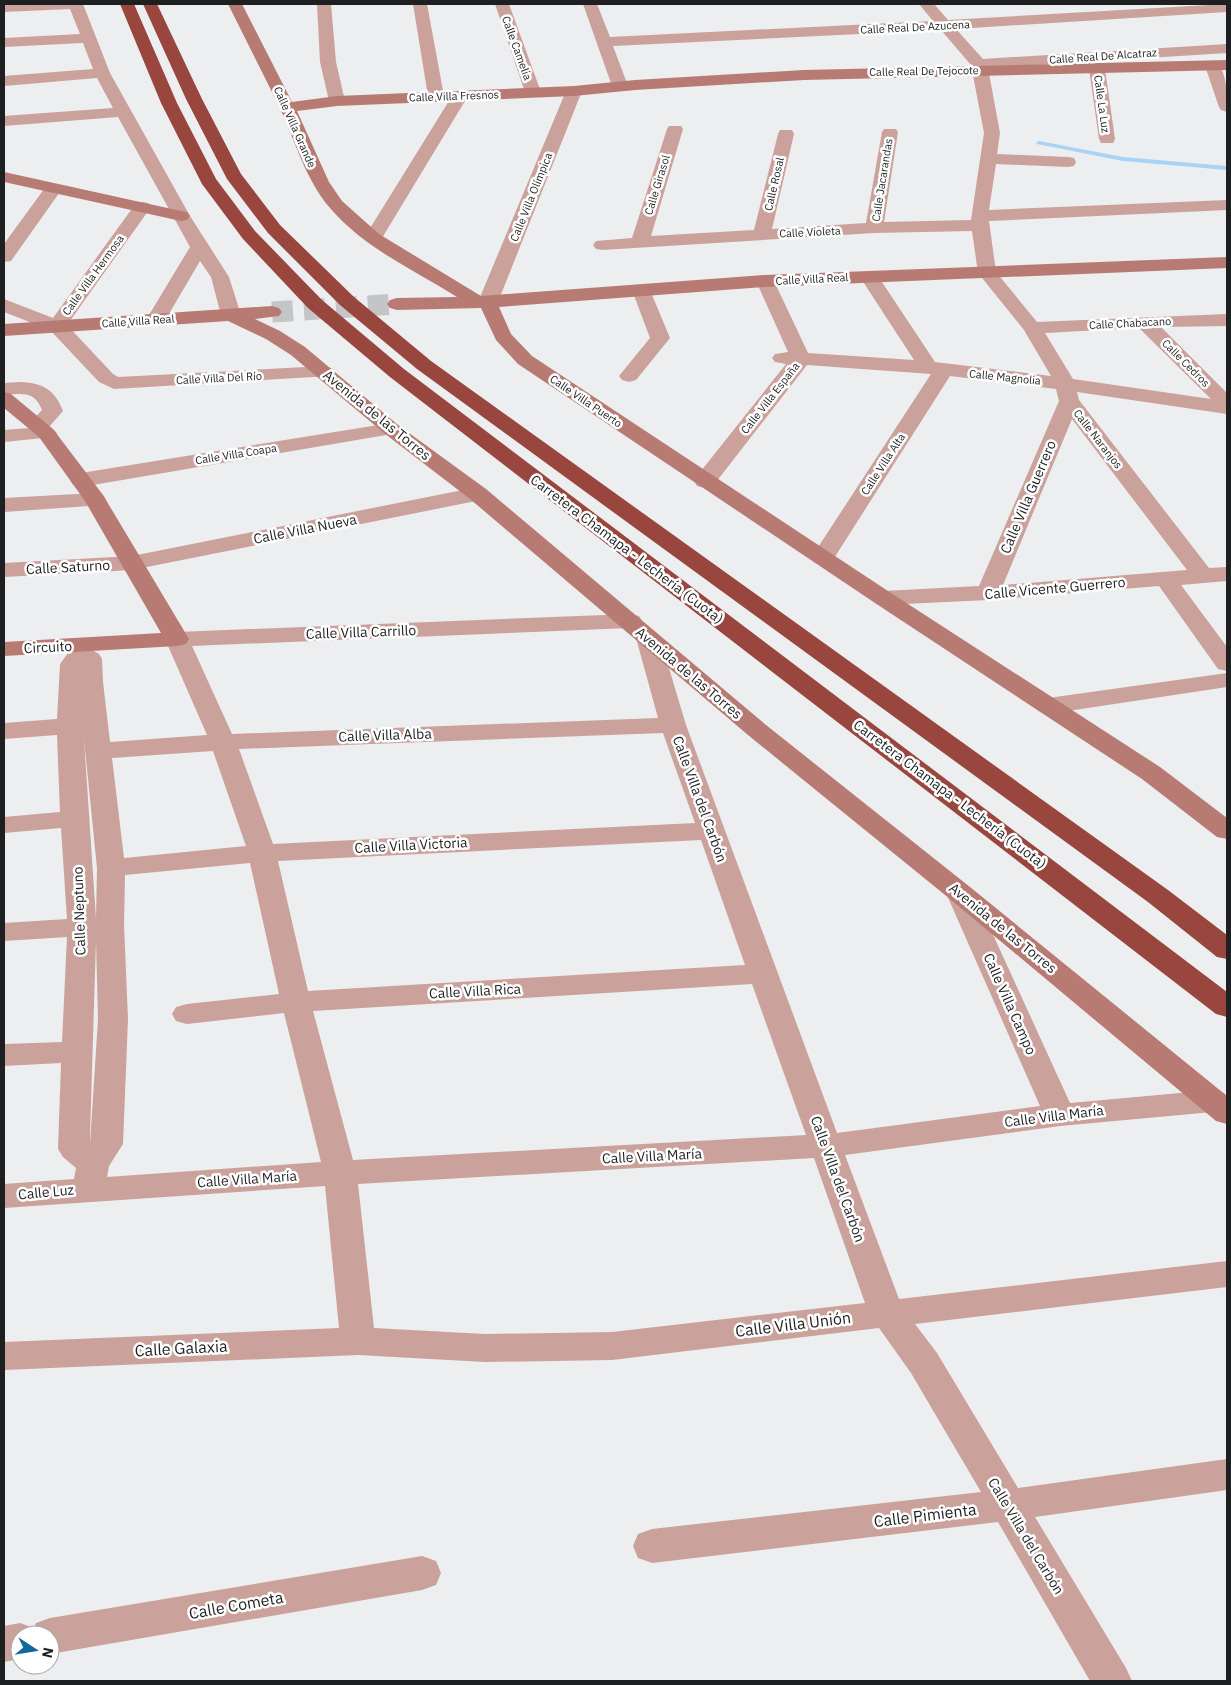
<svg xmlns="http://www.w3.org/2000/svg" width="1231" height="1685" font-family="'IBM Plex Sans',sans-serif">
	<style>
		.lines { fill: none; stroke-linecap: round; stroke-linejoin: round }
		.stream { fill: #a8d3f7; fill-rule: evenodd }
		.secondary-tunnel { stroke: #c3c5c6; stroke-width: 21; stroke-dasharray: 21 11; stroke-linecap: butt }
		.street { fill: #cba19b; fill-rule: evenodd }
		.secondary { fill: #b77b73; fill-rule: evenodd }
		.highway { fill: #99463e; fill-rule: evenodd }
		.labels { text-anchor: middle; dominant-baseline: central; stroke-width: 5; stroke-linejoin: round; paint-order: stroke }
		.far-street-label { font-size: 11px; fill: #1e1f20; stroke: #fff }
		.street-label { font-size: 14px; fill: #1e1f20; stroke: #fff }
		.near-street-label { font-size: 16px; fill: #1e1f20; stroke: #fff }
	</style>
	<rect width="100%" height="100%" fill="#eceef0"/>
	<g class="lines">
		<!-- stream -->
		<path class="stream" d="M1039 141 1123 157 1227 166V170L1123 161 1037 144 1036 143Z"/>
		<!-- secondary-tunnel -->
		<path class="secondary-tunnel" d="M272 312 397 304"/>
		<!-- street -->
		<path class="street" d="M4 4H83L110 73 190 216 229 277 241 315 238 319 231 321 224 319 221 315 211 277 200 261 163 324 156 326 149 324 146 320 190 247 118 117 4 126V116L113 108 97 78 4 86V76L93 69 83 43 4 47V38L80 34 70 9 4 12Z
			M317 4H331L336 62 345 101 343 104H331L329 101 320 62Z
			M413 4H427L444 96 442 99H430L428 96Z
			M495 4H509L541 92 539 95H527L525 92Z
			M583 4H597L610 37 933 21 919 4H934L948 20 1227 4V12L956 29 983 59 1227 44V53L988 68 1000 133 997 154 1068 157 1074 158 1076 162 1074 166 1068 167 996 164 989 210 1227 200V210L989 221 996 272 1037 322 1227 314V326L1161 327 1227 393V414L1077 392 1079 400 1209 568 1227 567V581L1181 585 1227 647V671L1218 669 1159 586 988 600 883 605 875 603 871 598 875 593 883 591 979 586 1059 401 1056 389 950 376 831 563 823 565 815 563 811 558 931 374 807 365 713 486 705 488 697 486 694 481 697 476 786 364 775 362 772 358 775 354 788 352 756 281 758 277 765 275 772 277 774 281 808 353 914 360 860 277 862 273 869 271 876 273 935 362 1051 376 1024 330 978 273 972 231 874 233 602 250 596 249 593 245 596 241 632 238 667 129 669 126H681L683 129 651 236 754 230 778 134 780 130H792L794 134 772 229 866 223 882 132 884 129H896L898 132 884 222 971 220 984 133 971 65 941 30 613 46 628 86 626 89H614L612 86ZM1139 328 1211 399 1073 379 1045 333ZM1072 419 1187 570 1003 585Z
			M1213 61 1218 63C1228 78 1227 95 1227 112L1221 110 1219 107 1205 66 1208 63Z
			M1097 64 1102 66 1105 69 1115 139 1113 143H1101L1099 139 1089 69 1092 66Z
			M574 86 580 88 582 91 498 302 495 306 488 308 481 306 478 302 566 91 568 88Z
			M460 91 466 93 468 96 382 238 379 242 373 243 367 242 364 238 452 96 454 93Z
			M53 184 59 185 62 189 11 261 4 262V244L47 185Z
			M142 202 148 203 151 207 67 325 113 374 118 377 324 366 331 368 334 372 331 376 114 389 99 382 50 330 4 312V299L53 318 136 203Z
			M641 284 648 286 650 290 670 338 636 380 629 382 622 380 619 376 650 338 632 290 634 286Z
			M21 382C43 383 55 390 63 411L49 427 53 429 57 433 53 437 4 442V430L29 428 27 426 42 410C34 390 22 394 4 395V383Z
			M391 423 398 425 402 429 398 433 81 487 73 485 70 480 73 475 81 473Z
			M478 487 486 489 489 494 486 499 132 570 4 577V563L132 556Z
			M95 493 103 495 106 500 103 505 4 512V498Z
			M630 614 639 616 642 621 639 626 630 628 192 646 232 734 658 718 636 638 639 633 648 631 657 633 660 638 686 725 837 1133 1040 1106 946 893 950 887 960 884 970 887 974 893 1070 1103 1213 1090 1224 1093 1227 1098 1224 1109 1213 1112 1060 1126 845 1155 899 1299 1227 1261V1287L915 1324 937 1353 1018 1488 1227 1459V1490L1035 1517 1126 1668 1132 1681H1090L998 1522 652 1563 638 1558 633 1546 638 1534 652 1529 981 1492 911 1373 879 1328 612 1360 485 1362 358 1355 4 1370V1342L339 1328 325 1186 4 1208V1184L74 1179 76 1168 63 1157 58 1149 61 1063 4 1066V1044L62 1042 67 937 4 941V923L67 919 61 828 4 833V817L60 812 57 735 4 739V723L57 719 60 664 68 653 63 645 66 640 75 638 84 640 89 648 99 654 102 659 103 682 110 742 207 735 165 639 168 634 177 632ZM663 733 695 823 273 844 239 749ZM84 739 97 868 96 919ZM213 751 246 846 124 858 112 758ZM701 840 745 965 308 991 278 861ZM250 863 279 994 187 1004 176 1007 172 1014 176 1021 187 1024 284 1013 321 1162 107 1177 109 1166 123 1144 128 1019 124 925 125 875ZM96 941 98 1019 90 1144V1135ZM752 984 806 1135 353 1160 313 1011ZM814 1158 865 1303 612 1332 485 1334 374 1328 358 1184Z
			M1227 673V687L1048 714 1039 711 1035 706 1039 701 1048 698Z
			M422 1556 436 1561 441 1573 436 1585 422 1590 50 1654V1635H20V1659L4 1662V1626L20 1623 34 1628 36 1623 50 1618Z"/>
		<!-- secondary -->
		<path class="secondary" d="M228 4H242L292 102 337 96 574 86 635 80 804 70 1227 60V70L804 80 635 90 574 96 337 106 297 111 329 182 342 201 379 234 481 296 765 275 1227 257V268L765 287 499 307 511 334 532 356 891 593 1160 767 1227 818V839L1217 837 1142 779 875 603 518 364 496 340 481 308 397 310 390 308 387 304 390 300 397 298 457 297C414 270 364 248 330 208 305 179 295 140 279 106 262 72 245 38 228 4Z
			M4 172 181 211 187 212 190 216 187 220 181 221 4 182Z
			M272 306 279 308 282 312 279 316 255 319 280 331 305 347 398 425 486 489 766 725 970 887 1227 1096V1124L1216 1121 950 899 748 735 470 499 384 433 291 355 266 339 228 321 4 336V324Z
			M4 392 11 394 53 429 103 495 189 639 186 644 177 646 4 656V642L161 633 85 501 39 437 4 408Z"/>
		<!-- highway -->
		<path class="highway" d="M120 4H134L177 103 216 179 255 231 322 300 404 369 1227 992V1017L1216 1014 390 377 308 308 243 239 202 184 161 103Z
			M143 4H157L202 99 241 174 280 225 354 297 431 361 1168 890 1227 935V959L1217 957 1148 902 417 369 340 305 268 233 227 179 186 99Z"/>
	</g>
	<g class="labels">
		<!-- far-street labels -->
		<g class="far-street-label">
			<text transform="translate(915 27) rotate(-3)">Calle Real De Azucena</text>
			<text transform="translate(517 48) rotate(70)">Calle Camelia</text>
			<text transform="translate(1103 56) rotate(-4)">Calle Real De Alcatraz</text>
			<text transform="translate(924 71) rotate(-1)">Calle Real De Tejocote</text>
			<text transform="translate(454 96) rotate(-2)">Calle Villa Fresnos</text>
			<text transform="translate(1102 104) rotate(82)">Calle La Luz</text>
			<text transform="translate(295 127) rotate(66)">Calle Villa Grande</text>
			<text transform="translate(882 180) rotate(-81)">Calle Jacarandas</text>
			<text transform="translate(774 184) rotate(-77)">Calle Rosal</text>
			<text transform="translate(657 185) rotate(-73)">Calle Girasol</text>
			<text transform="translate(531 197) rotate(-68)">Calle Villa Olímpica</text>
			<text transform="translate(810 232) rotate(-3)">Calle Violeta</text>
			<text transform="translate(93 275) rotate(-54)">Calle Villa Hermosa</text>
			<text transform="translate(812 279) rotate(-3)">Calle Villa Real</text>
			<text transform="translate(138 321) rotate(-4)">Calle Villa Real</text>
			<text transform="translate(1130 323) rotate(-3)">Calle Chabacano</text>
			<text transform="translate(1186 363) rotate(45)">Calle Cedros</text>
			<text transform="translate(1005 377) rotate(6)">Calle Magnolia</text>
			<text transform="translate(219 378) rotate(-3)">Calle Villa Del Río</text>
			<text transform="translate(770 398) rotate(-52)">Calle Villa España</text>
			<text transform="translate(586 401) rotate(34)">Calle Villa Puerto</text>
			<text transform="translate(1098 439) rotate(52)">Calle Naranjos</text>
			<text transform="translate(236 454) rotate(-9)">Calle Villa Coapa</text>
			<text transform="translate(883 464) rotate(-57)">Calle Villa Alta</text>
		</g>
		<!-- street labels -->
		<g class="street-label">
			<text transform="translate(377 415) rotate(39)">Avenida de las Torres</text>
			<text transform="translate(1028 497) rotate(-67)">Calle Villa Guerrero</text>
			<text transform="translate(305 529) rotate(-11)">Calle Villa Nueva</text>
			<text transform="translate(627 549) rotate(37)">Carretera Chamapa - Lechería (Cuota)</text>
			<text transform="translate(68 567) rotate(-3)">Calle Saturno</text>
			<text transform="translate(1055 588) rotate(-5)">Calle Vicente Guerrero</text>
			<text transform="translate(361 632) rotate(-2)">Calle Villa Carrillo</text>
			<text transform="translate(48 647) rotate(-3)">Circuito</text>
			<text transform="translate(689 673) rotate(40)">Avenida de las Torres</text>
			<text transform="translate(385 735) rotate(-2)">Calle Villa Alba</text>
			<text transform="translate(950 794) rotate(37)">Carretera Chamapa - Lechería (Cuota)</text>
			<text transform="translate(700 799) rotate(70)">Calle Villa del Carbón</text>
			<text transform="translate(411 845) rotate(-3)">Calle Villa Victoria</text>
			<text transform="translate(79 911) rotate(-92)">Calle Neptuno</text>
			<text transform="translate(1003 928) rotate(39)">Avenida de las Torres</text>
			<text transform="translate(475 991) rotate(-3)">Calle Villa Rica</text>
			<text transform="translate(1010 1004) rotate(66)">Calle Villa Campo</text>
			<text transform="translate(1054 1116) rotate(-7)">Calle Villa María</text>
			<text transform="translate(652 1156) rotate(-3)">Calle Villa María</text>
			<text transform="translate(247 1179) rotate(-4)">Calle Villa María</text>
			<text transform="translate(838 1179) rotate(70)">Calle Villa del Carbón</text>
			<text transform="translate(46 1192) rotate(-5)">Calle Luz</text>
			<text transform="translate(1026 1536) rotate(59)">Calle Villa del Carbón</text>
		</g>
		<!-- near-street labels -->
		<g class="near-street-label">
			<text transform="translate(793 1324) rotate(-7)">Calle Villa Unión</text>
			<text transform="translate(181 1348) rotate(-3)">Calle Galaxia</text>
			<text transform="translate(925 1515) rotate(-7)">Calle Pimienta</text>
			<text transform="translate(236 1605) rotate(-10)">Calle Cometa</text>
		</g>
	</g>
	<!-- border -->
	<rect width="1231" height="1685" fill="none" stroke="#1e1f20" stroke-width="10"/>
	<!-- north arrow -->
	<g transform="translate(35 1650) rotate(102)"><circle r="24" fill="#ffffff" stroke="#a5a5a6"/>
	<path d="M0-4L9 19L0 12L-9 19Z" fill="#106898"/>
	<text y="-8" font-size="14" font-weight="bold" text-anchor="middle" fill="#1e1f20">N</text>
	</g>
</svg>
